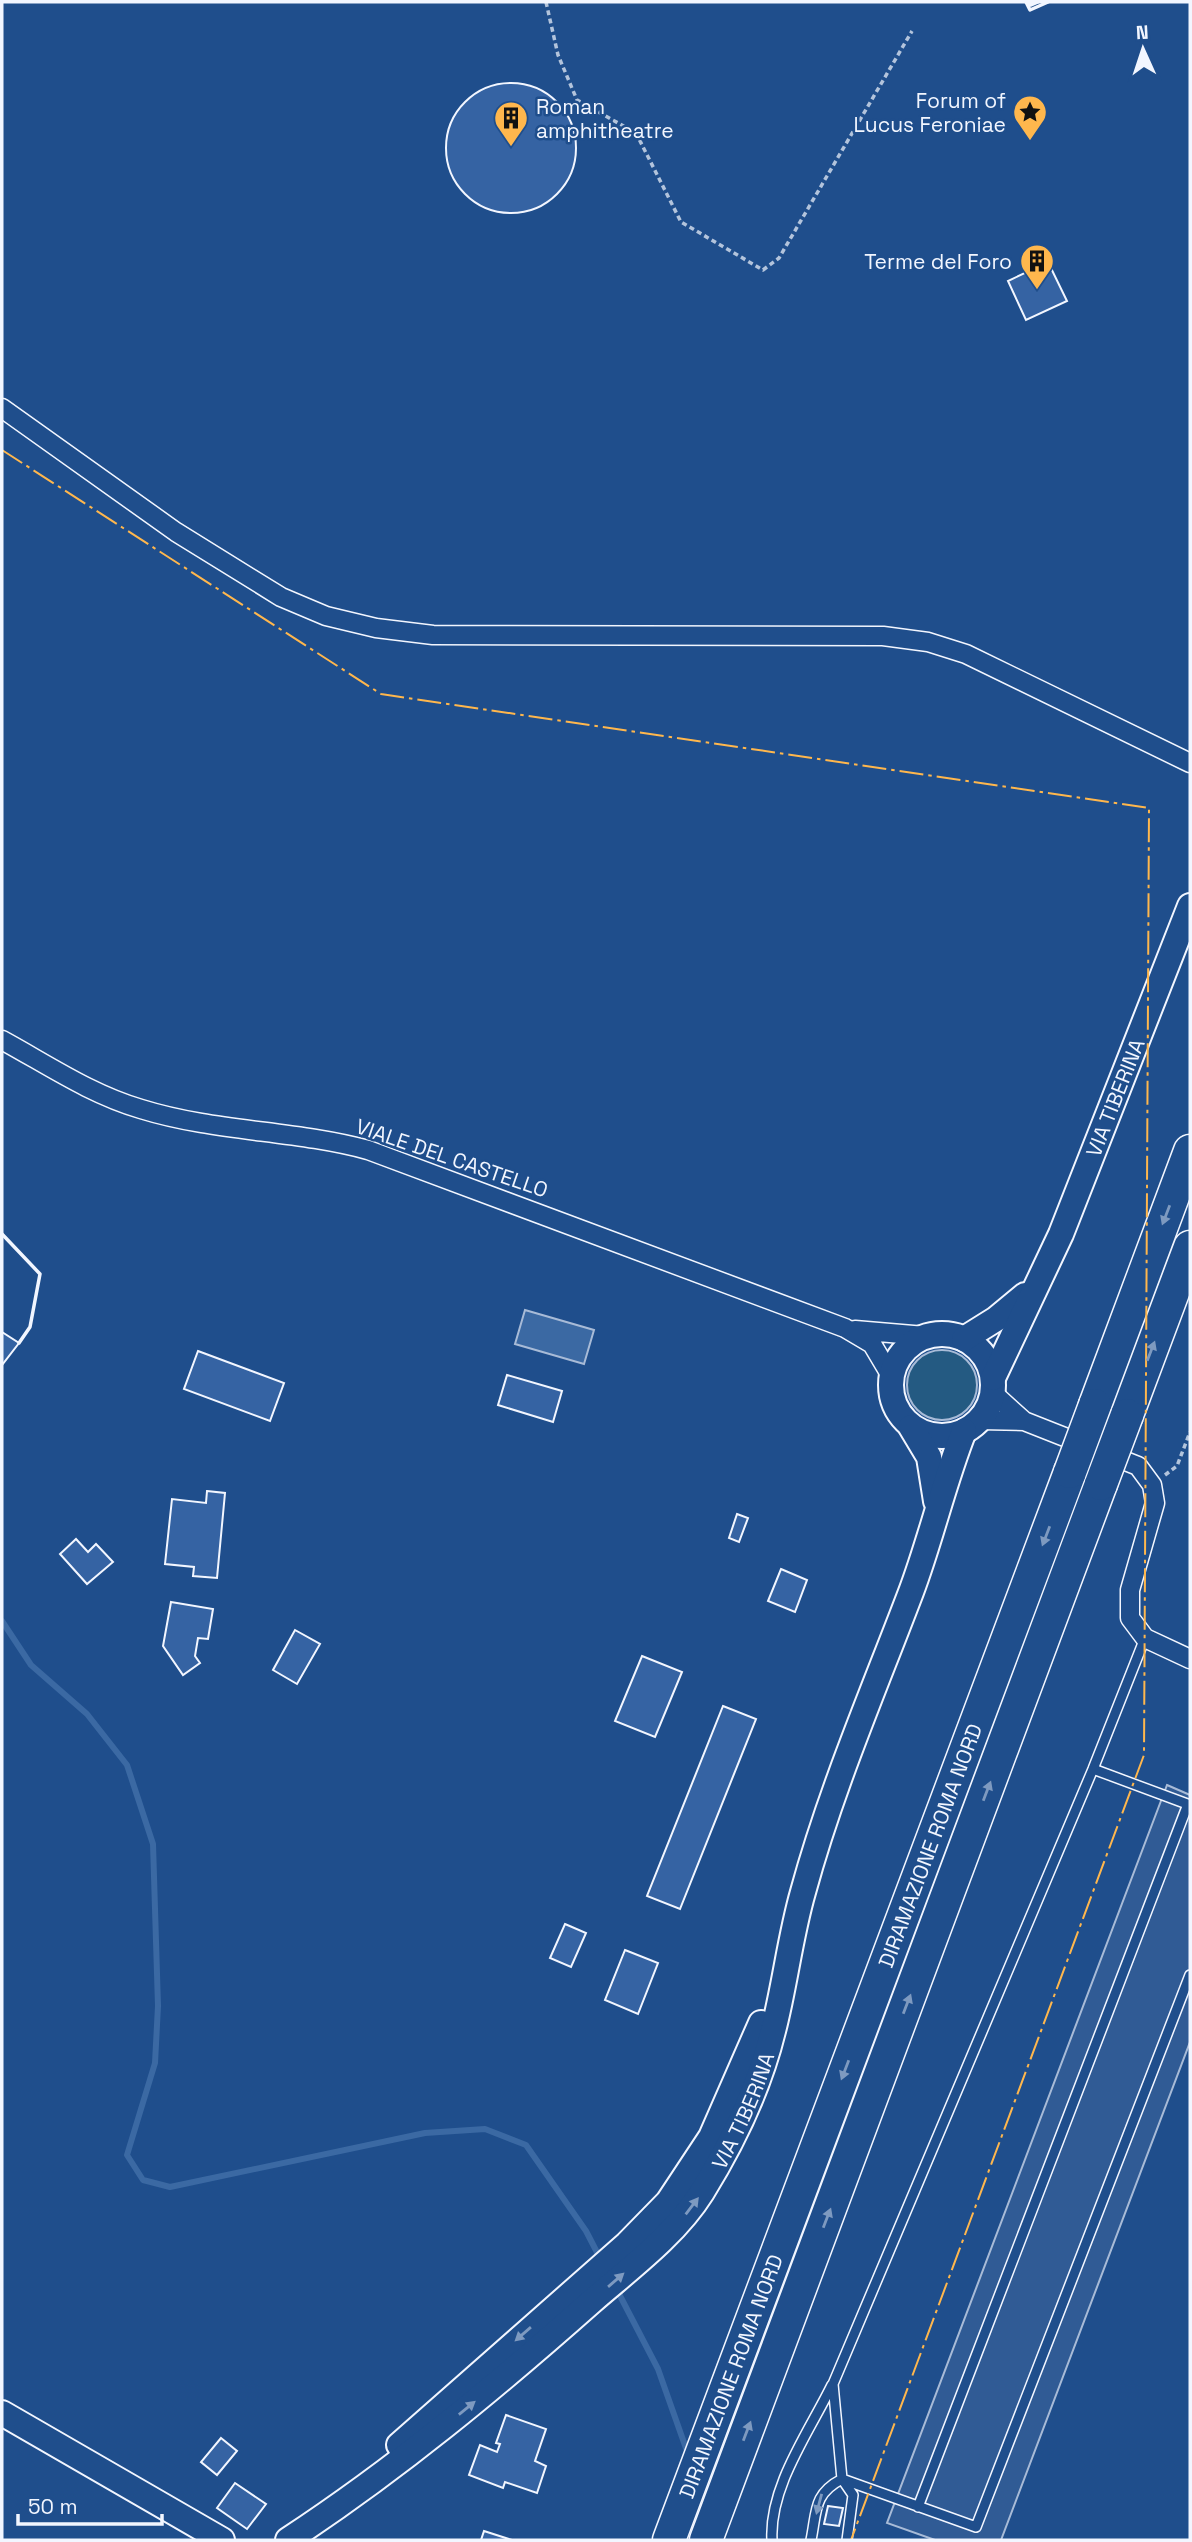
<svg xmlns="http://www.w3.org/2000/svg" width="1192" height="2542" font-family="'Space Grotesk',sans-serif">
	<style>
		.green { fill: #245a82; stroke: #a8bbd7; stroke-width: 2 }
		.parking { fill: #305b95; stroke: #a8bbd7; stroke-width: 2 }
		.water { fill: #3b69a3; stroke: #a8bbd7; stroke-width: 2 }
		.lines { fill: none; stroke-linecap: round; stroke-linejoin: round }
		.stream { stroke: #3b69a3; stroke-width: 6 }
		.building { fill: #3563a3; stroke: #f2f6ff; stroke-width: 2 }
		.lane-casing { stroke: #f2f6ff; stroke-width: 12 }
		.street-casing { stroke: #f2f6ff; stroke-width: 21 }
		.secondary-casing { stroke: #f2f6ff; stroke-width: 28 }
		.highway-casing { stroke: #f2f6ff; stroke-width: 35 }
		.path { stroke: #b3c4dc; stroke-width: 3.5; stroke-dasharray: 5 3.5; stroke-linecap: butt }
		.lane { stroke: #1f4e8c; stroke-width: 9 }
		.street { stroke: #1f4e8c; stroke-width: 18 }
		.secondary { stroke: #1f4e8c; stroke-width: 24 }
		.highway { stroke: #1f4e8c; stroke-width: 32 }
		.highway-bridge-casing { stroke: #f2f6ff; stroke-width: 35; stroke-linecap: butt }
		.highway-bridge { stroke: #1f4e8c; stroke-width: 32 }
		.wall { stroke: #f2f6ff; stroke-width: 3.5 }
		.power { stroke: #ffb74d; stroke-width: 2; stroke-dasharray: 24 5 3.5 5; stroke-linecap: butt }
		.oneway { fill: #7e9ac0 }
		.labels { text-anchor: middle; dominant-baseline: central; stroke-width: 5; stroke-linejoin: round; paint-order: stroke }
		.poi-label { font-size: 21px; fill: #f2f6ff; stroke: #1f4e8c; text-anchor: end }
		.street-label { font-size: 21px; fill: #f2f6ff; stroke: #1f4e8c }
	</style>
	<rect width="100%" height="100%" fill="#1f4e8c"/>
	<!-- green -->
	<path class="green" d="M907 1385a35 35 0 1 1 70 0a35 35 0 1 1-70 0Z"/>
	<!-- parking -->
	<path class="parking" d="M1167 1785 1190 1795V2042L1001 2540H935L887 2523Z"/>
	<!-- water -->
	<path class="water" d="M525 1310 594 1330 584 1364 515 1344Z"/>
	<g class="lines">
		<!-- stream -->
		<path class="stream" d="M2 1621 31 1665 87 1714 127 1765 153 1844 158 2006 155 2063 127 2155 143 2180 170 2187 425 2133 485 2129 526 2145 586 2231 601 2260
			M616 2288 658 2369 688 2454"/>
	</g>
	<!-- building -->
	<path class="building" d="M446 148a65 65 0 1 1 130 0a65 65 0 1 1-130 0Z
		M1048 262 1067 301 1026 320 1008 281Z
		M2 1332 19 1343 2 1365Z
		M198 1351 284 1383 270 1421 184 1389Z
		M507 1375 562 1391 553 1422 498 1405Z
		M207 1491 225 1493 217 1578 193 1576 194 1567 165 1564 172 1499 206 1503Z
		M737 1514 748 1518 739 1542 729 1538Z
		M76 1539 88 1552 96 1544 113 1562 87 1584 60 1554Z
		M781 1569 807 1580 795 1612 768 1601Z
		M171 1602 213 1609 208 1639 198 1638 195 1656 200 1663 183 1675 163 1646Z
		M295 1630 320 1644 297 1684 273 1670Z
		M642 1656 682 1672 655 1737 615 1721Z
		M723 1706 756 1719 680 1909 647 1896Z
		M565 1924 586 1933 571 1967 550 1958Z
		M625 1950 658 1963 638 2014 605 2000Z
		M506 2415 546 2429 535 2461 546 2466 537 2493 505 2482 503 2488 469 2475 480 2445 497 2452 500 2444 496 2443Z
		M221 2438 237 2451 217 2475 201 2462Z
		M235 2483 266 2504 247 2529 217 2508Z
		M828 2506 843 2508 839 2526 824 2524Z
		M484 2531 512 2540H481Z"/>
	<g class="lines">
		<!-- lane casing -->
		<g class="lane-casing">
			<path id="lane" d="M1093 1769 1190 1805
				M918 2507 1188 1804
				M772 2540C769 2487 809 2432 832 2385
				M811 2540C817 2511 813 2494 842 2479L976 2527 1190 1975
				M847 2540 853 2495 842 2479 833 2384 1093 1769 1145 1638"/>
		</g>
		<!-- street casing -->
		<g class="street-casing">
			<path id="street" d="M2 408 176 532 281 597 326 616 376 628 433 635 883 636 928 642 966 654 1190 763
				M2 1040C48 1065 90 1094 141 1109 215 1132 294 1130 368 1150L845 1328 872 1344 891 1376
				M855 1330 925 1336
				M993 1393 1024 1421 1138 1466 1152 1485 1155 1503 1130 1590V1618L1145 1638 1190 1659
				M980 1420 1024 1421"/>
		</g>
		<!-- secondary casing -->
		<g class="secondary-casing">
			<g id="secondary">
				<circle cx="942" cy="1385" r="51"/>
				<path d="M964 1339 996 1319 1025 1295"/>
				<path id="s1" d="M993 1378 1061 1234 1190 906"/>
				<path d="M911 1427 929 1457 936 1501"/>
				<path d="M2 2413 222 2540"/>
				<path d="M399 2445 627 2244 668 2202 711 2137 761 2023"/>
				<path id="s2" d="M288 2540C396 2469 495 2387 592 2301 630 2268 675 2235 702 2192 733 2142 759 2088 773 2031 785 1985 790 1937 803 1892 831 1789 873 1692 911 1592 931 1539 943 1484 964 1431"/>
			</g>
		</g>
		<!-- highway casing -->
		<g class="highway-casing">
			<g id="highway">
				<path d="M1095 1405 1190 1151"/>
				<path d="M1127 1415 1190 1247"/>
				<path id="s3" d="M669 2540 1070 1472"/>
				<path d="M706 2540 1101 1484"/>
			</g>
		</g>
		<!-- path -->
		<path class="path" d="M546 2 558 55 577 100 636 133 681 222 763 270 779 258 912 31
			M1165 1475 1177 1466 1190 1432"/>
		<!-- lane -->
		<use href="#lane" class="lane"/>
		<!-- street -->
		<use href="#street" class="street"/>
		<!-- secondary -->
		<use href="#secondary" class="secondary"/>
		<!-- highway -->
		<use href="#highway" class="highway"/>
		<!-- highway-bridge casing -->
		<g class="highway-bridge-casing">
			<path id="highway-bridge" d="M1070 1472 1095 1405
				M1101 1484 1127 1415"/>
		</g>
		<!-- highway-bridge -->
		<use href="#highway-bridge" class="highway-bridge"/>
		<!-- wall -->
		<path class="wall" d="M1026 2 1030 10 1048 2
			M1029 2 1031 5 1038 2
			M2 1234 40 1274 30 1327 19 1343"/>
		<!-- power -->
		<path class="power" d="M2 450 381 694 1149 808 1144 1755 851 2540"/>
	</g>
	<!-- one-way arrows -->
	<defs><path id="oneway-solid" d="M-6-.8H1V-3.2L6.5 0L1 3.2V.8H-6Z" transform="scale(1.75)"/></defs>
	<g class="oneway">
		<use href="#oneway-solid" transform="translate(1166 1215) rotate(111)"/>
		<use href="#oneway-solid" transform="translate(1151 1351) rotate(-69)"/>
		<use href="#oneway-solid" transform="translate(1046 1536) rotate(111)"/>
		<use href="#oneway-solid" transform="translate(987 1791) rotate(-69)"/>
		<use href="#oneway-solid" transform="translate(907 2004) rotate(-69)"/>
		<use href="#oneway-solid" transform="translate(845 2070) rotate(111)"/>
		<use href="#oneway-solid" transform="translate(692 2206) rotate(-53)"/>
		<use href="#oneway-solid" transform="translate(827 2218) rotate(-69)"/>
		<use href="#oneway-solid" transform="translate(616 2280) rotate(-41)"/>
		<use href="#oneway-solid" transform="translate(523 2334) rotate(139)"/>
		<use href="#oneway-solid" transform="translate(467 2408) rotate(-39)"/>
		<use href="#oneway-solid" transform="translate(747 2431) rotate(-69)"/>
		<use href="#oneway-solid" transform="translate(819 2504) rotate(105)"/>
	</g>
	<!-- icons -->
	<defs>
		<g id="sight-pin" transform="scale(1.75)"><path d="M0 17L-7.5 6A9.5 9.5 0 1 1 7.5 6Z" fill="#ffb74d" stroke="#1f4e8c"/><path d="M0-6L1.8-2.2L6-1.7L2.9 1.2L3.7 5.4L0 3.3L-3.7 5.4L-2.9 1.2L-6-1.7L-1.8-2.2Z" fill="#111"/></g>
		<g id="building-pin" transform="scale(1.75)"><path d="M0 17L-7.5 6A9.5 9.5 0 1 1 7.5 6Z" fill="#ffb74d" stroke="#1f4e8c"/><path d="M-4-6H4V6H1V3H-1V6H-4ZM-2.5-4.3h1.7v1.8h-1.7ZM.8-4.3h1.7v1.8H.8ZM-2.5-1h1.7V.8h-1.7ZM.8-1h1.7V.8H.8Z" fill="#111"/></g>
	</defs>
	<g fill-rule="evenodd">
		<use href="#sight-pin" x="1030" y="112"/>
		<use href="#building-pin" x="511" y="118"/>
		<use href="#building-pin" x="1037" y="261"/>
	</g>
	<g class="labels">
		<!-- poi labels -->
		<g class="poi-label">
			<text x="1006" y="100">Forum of<tspan x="1006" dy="24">Lucus Feroniae</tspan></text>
			<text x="536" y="106" text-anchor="start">Roman<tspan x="536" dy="24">amphitheatre</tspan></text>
			<text x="1012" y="261">Terme del Foro</text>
		</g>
		<!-- street labels -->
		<g class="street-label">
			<text stroke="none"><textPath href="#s1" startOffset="306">VIA TIBERINA</textPath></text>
			<text transform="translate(452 1158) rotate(19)">VIALE DEL CASTELLO</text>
			<text stroke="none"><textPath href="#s3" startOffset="742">DIRAMAZIONE ROMA NORD</textPath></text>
			<text stroke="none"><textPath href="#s2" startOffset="634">VIA TIBERINA</textPath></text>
			<text stroke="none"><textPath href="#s3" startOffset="175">DIRAMAZIONE ROMA NORD</textPath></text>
		</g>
	</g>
	<!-- border -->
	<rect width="1192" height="2542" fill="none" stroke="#f2f6ff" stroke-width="7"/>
	<!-- north arrow -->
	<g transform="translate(1143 49) rotate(357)" stroke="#1f4e8c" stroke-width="5" paint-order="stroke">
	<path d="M0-5L12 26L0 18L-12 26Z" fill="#f2f6ff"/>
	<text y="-10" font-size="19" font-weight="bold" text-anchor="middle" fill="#f2f6ff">N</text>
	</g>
	<!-- scale -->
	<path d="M18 2514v10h144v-10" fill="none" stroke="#f2f6ff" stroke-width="3.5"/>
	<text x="28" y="2514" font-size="21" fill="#f2f6ff" stroke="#1f4e8c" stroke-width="5" paint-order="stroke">50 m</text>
</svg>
